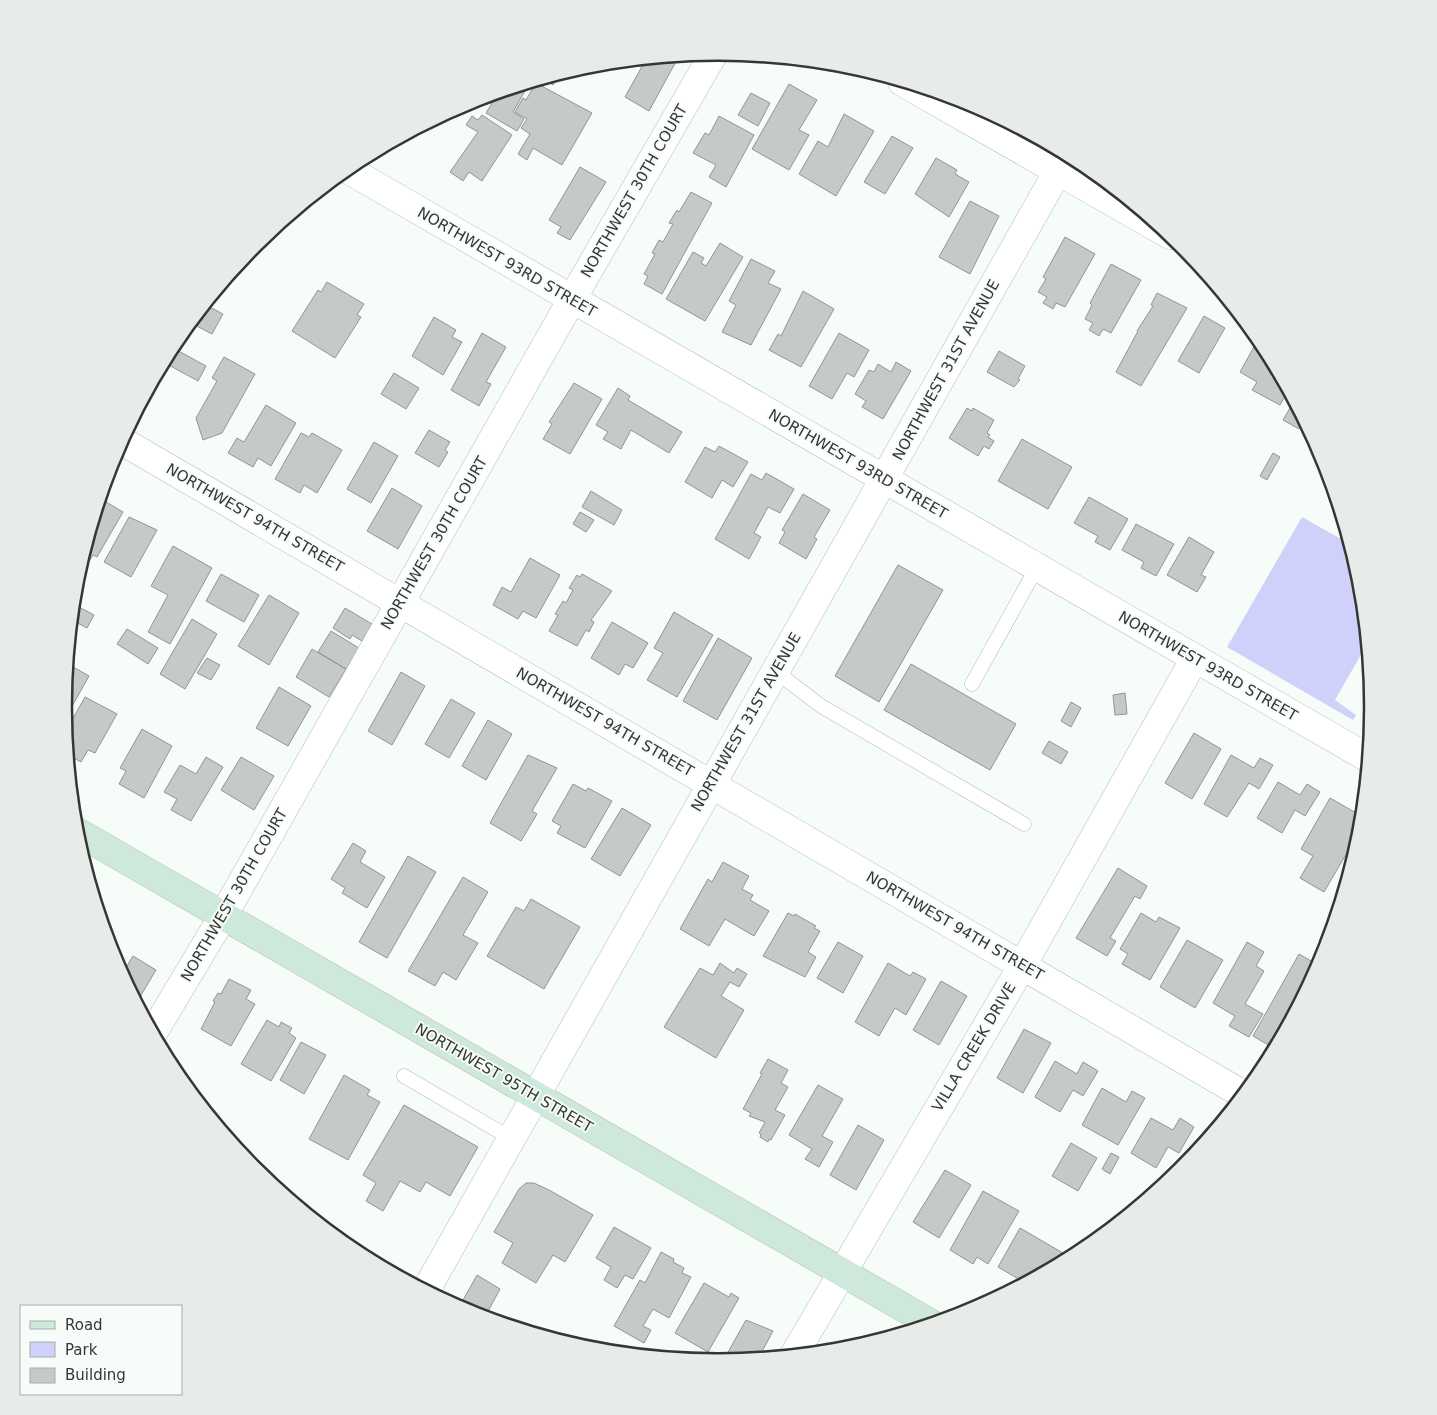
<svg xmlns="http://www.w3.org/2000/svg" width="1437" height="1415" font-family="'DejaVu Sans',sans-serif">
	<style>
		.green { fill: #cfd1fa }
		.building { fill: #c4cac6; stroke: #919693 }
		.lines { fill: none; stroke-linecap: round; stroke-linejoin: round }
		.lane-casing { stroke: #b6bbb8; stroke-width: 15 }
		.street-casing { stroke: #b6bbb8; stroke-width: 29 }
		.secondary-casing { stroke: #b6bbb8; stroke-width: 29 }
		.lane { stroke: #fff; stroke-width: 14 }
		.street { stroke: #fff; stroke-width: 28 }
		.secondary { stroke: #cee9db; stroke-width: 28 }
		.labels { text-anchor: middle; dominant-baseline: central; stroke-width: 4; stroke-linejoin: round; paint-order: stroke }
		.street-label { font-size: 15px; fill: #353735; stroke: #f6fcf8 }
		.rim { fill: none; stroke: #353735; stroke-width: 2.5 }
	</style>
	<rect width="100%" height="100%" fill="#f6fcf8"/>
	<!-- green -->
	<path class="green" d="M1302 517 1350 544 1361 580 1368 654 1363 651 1335 700 1356 715 1353 720 1227 647Z"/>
	<!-- building -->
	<path class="building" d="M679 56 649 111 625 97 645 61 642 60Z
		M559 75 553 85 544 79Z
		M536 83 592 113 562 165 533 148 527 160 518 154 530 134 521 128 527 119 515 112 523 98 526 100Z
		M529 84 513 112 524 119 517 131 486 113 498 93Z
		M789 84 817 100 799 130 809 135 789 170 752 149Z
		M751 93 770 103 758 126 738 115Z
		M844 114 874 131 836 196 799 174 818 141 828 147Z
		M482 115 512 135 482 181 469 172 463 181 450 172 478 132 466 125 472 116 478 120Z
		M719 116 754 135 726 187 709 177 716 165 693 153 705 133 709 135Z
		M892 136 913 148 885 194 864 182Z
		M936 158 957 170 955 174 969 182 949 217 915 194Z
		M580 167 606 182 570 240 557 233 561 227 549 220Z
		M691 192 712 203 662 294 644 284 648 276 644 274 655 254 652 253 659 240 663 242 673 224 669 223 677 210 679 212Z
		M970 201 999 216 970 274 939 257Z
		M1065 237 1095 254 1065 307 1056 303 1053 309 1043 303 1047 297 1038 292 1046 279 1043 277Z
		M720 243 743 257 705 321 666 299 693 252 704 258 701 263 706 266Z
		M751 259 775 271 768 283 781 289 751 345 722 332 736 305 729 301Z
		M1111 264 1141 280 1111 333 1103 329 1099 336 1089 330 1093 323 1085 319 1092 305 1090 303Z
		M327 282 364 304 357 315 361 317 335 358 292 331 318 290 321 292Z
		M803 291 834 309 801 367 769 350 778 334 781 336Z
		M1157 293 1187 308 1141 386 1116 372 1138 331H1137L1153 306 1151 305Z
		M206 305 223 314 212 334 191 323Z
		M1204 316 1225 328 1199 373 1178 361Z
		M434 317 456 330 452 337 462 342 443 375 412 356Z
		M482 333 506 347 486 382 491 384 479 406 451 390Z
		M839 333 869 350 854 377 847 373 832 399 809 386Z
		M1255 345 1268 353 1293 401 1285 396 1280 405 1252 390 1257 382 1240 372Z
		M173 348 206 366 198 381 165 363Z
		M999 351 1025 366 1018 379 1020 380 1014 387 987 372Z
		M224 357 255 374 222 433 203 440 196 418 217 381 212 378Z
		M896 362 911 371 883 419 862 407 866 401 855 394 869 370 874 372 878 364 891 372Z
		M394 373 419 388 406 409 381 394Z
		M574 383 602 399 570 454 543 439 552 424 549 422Z
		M618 388 630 396 628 400 682 432 669 453 631 430 621 449 603 439 608 432 596 425Z
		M1294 401 1304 419 1299 429 1283 420Z
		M266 405 296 423 271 466 258 458 253 467 228 453 237 438 244 442Z
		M967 408 972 411 973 408 994 420 987 433 990 435 988 437 994 441 989 449 984 446 978 456 949 438Z
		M429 430 450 442 445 450 448 452 439 467 415 453Z
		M301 433 309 437 312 433 342 450 317 493 304 485 300 493 275 479Z
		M1022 439 1072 467 1048 509 998 481Z
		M374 442 398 456 371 503 347 489Z
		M719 446 748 462 733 487 722 480 712 498 685 482 705 447 715 452Z
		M1273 453 1280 457 1267 480 1260 476Z
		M766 473 794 489 780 513 768 507 754 533 761 537 749 559 715 539 751 474 762 480Z
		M392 488 422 506 398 549 367 531Z
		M591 491 622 510 614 525 582 507Z
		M803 494 830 510 814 537 817 539 806 559 779 543 785 532 782 530Z
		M1089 497 1128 519 1110 550 1095 542 1098 536 1074 523Z
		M101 499 123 512 97 557 93 555 82 573 79 571Z
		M580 512 594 520 586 532 573 524Z
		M129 517 157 530 131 577 104 562Z
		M1136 524 1174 544 1156 576 1141 568 1144 562 1122 550Z
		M1189 537 1214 552 1201 575 1206 577 1197 592 1167 575Z
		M173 546 212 568 170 644 148 632 168 595 151 586Z
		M530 558 560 575 536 618 523 611 518 619 493 605 502 587 511 592Z
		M898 565 943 590 879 702 835 676Z
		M221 574 259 595 244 622 206 601Z
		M582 574 612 591 591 620 594 622 589 632 586 630 577 646 549 631 558 615 555 614 563 601 566 603 573 590 569 588 577 575 580 577Z
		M269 595 299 613 269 665 238 646Z
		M79 607 94 615 87 628 72 620Z
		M345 608 372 624 362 641 352 635 350 639 333 628Z
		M674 612 713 635 677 697 647 680 663 653 654 648Z
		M192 619 217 634 185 689 160 674Z
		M612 622 648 643 633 668 625 664 619 675 591 658Z
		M127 629 158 648 148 664 117 644Z
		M331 631 359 648 346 669 318 652Z
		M718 638 752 658 717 720 683 701Z
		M312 649 346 669 329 697 296 677Z
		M207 658 220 665 211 680 197 673Z
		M68 664 89 676 65 719 64 707Z
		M911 664 1016 724 990 770 884 710Z
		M401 672 425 686 392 745 368 731Z
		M279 687 311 706 288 746 256 728Z
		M1125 693 1127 714 1115 715 1113 695Z
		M85 697 117 714 95 753 88 750 81 762 68 755 66 731Z
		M451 699 475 713 449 758 425 744Z
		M1071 702 1081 708 1071 727 1061 721Z
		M488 720 512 734 486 780 462 766Z
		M142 729 172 746 144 798 119 784 126 771 120 768Z
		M1194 733 1221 749 1192 799 1165 783Z
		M1049 741 1068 752 1061 764 1042 753Z
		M528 755 557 768 532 811 537 814 521 841 490 823Z
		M1231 755 1254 768 1260 758 1273 765 1259 789 1249 783 1227 817 1204 804Z
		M206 757 223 767 191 821 171 810 177 799 164 792 180 765 196 774Z
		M241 757 274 776 254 810 221 790Z
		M1278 782 1300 795 1307 784 1320 792 1305 816 1295 810 1282 833 1257 818Z
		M573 784 586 791 588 788 612 801 585 848 557 833 561 826 552 821Z
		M1330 798 1363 817 1362 827 1324 892 1300 878 1313 856 1301 849Z
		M622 808 651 825 620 876 591 859Z
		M353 843 366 851 360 862 385 877 367 908 342 893 345 888 331 879Z
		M408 856 436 872 387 958 359 942Z
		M723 862 749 876 742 889 753 895 750 900 769 911 754 936 725 919 709 946 680 929 708 879 712 882Z
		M1118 868 1147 886 1140 899 1135 896 1110 938 1116 941 1107 956 1076 938Z
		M463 877 488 892 463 935 478 943 456 980 443 972 435 986 408 971Z
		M531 899 580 927 544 989 487 956 516 907 524 911Z
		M788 913 794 916 795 914 816 926 814 928 820 931 808 952 816 957 805 977 763 956Z
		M1141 913 1156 922 1159 917 1180 928 1150 980 1122 964 1128 954 1120 949Z
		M1187 940 1223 960 1195 1008 1160 987Z
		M838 942 863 956 843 993 817 978Z
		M1247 942 1264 952 1256 966 1264 971 1245 1004 1263 1014 1249 1037 1229 1026 1235 1016 1213 1003Z
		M1299 954 1320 966 1275 1049 1253 1036Z
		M133 956 156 970 137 1002 122 974Z
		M720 963 734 973 737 968 747 974 739 987 730 982 721 996 744 1010 716 1058 664 1027 700 968 713 975Z
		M888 963 910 976 913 972 926 979 906 1015 895 1008 879 1036 855 1022Z
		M229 979 251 990 246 999 255 1004 231 1046 201 1029 215 1002 213 1001 218 993 221 994Z
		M941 981 967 996 939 1045 913 1030Z
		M267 1020 279 1027 281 1022 292 1028 289 1033 296 1038 271 1081 241 1064Z
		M1024 1029 1051 1043 1023 1093 997 1078Z
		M301 1042 326 1055 304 1094 280 1080Z
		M768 1059 788 1070 781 1083 788 1087 775 1110 785 1115 771 1140 769 1139 768 1142 760 1137 761 1134 759 1133 765 1122 749 1116 751 1113 743 1109 762 1074 760 1073Z
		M1055 1061 1077 1074 1083 1062 1098 1071 1083 1096 1073 1090 1060 1112 1035 1097Z
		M344 1075 370 1090 367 1095 380 1102 348 1160 309 1139Z
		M818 1085 843 1099 822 1136 833 1142 819 1167 805 1159 812 1149 789 1135Z
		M1102 1088 1126 1102 1132 1091 1145 1098 1118 1145 1082 1125Z
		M404 1105 478 1147 450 1196 426 1182 420 1192 400 1181 383 1211 366 1201 376 1183 363 1175Z
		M1151 1118 1173 1130 1180 1118 1194 1127 1179 1153 1168 1147 1156 1168 1131 1153Z
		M858 1125 884 1140 856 1190 830 1175Z
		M1205 1135 1209 1137 1183 1168 1197 1144 1199 1145Z
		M1071 1143 1097 1158 1078 1191 1052 1176Z
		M1111 1153 1119 1157 1110 1174 1102 1169Z
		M945 1170 971 1185 939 1238 913 1222Z
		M526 1183H534L549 1190 593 1215 565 1262 553 1255 536 1283 502 1263 513 1243 494 1232 519 1189Z
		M983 1191 1019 1211 988 1264 977 1257 973 1264 950 1250Z
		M614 1227 651 1248 633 1279 625 1275 617 1288 604 1280 611 1267 596 1258Z
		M1020 1228 1063 1253 1054 1267 1022 1284V1281L998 1267Z
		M661 1252 674 1259 673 1262 684 1268 682 1273 691 1277 669 1318 653 1309 643 1326 651 1330 644 1343 614 1326 640 1280 645 1283Z
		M477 1275 500 1289 486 1315 462 1302Z
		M704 1283 729 1297 731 1293 739 1298 708 1352 675 1333Z
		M746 1320 773 1331 758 1359 738 1361 727 1354Z"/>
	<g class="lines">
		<!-- lane casing -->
		<g class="lane-casing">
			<path id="lane" d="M775 671 821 706 1024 824
				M972 684 1037 567
				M404 1076 512 1139"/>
		</g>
		<!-- street casing -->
		<g class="street-casing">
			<path id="street" d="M902 82 1170 235
				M347 169 1368 758
				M122 441 1244 1095
				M153 1033 223 916 572 299 714 53
				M426 1290 1067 155
				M794 1355 1022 966 1195 658"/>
		</g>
		<!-- secondary casing -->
		<g class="secondary-casing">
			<path id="secondary" d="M76 831 932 1324"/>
		</g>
		<!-- lane -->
		<use href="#lane" class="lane"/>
		<!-- street -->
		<use href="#street" class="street"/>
		<!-- secondary -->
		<use href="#secondary" class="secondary"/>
	</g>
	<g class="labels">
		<!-- street labels -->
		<g class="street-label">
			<text transform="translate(634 191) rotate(-60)">NORTHWEST 30TH COURT</text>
			<text transform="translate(507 262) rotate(30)">NORTHWEST 93RD STREET</text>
			<text transform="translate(946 370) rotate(-61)">NORTHWEST 31ST AVENUE</text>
			<text transform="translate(858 464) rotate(30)">NORTHWEST 93RD STREET</text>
			<text transform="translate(255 518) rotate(30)">NORTHWEST 94TH STREET</text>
			<text transform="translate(434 543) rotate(-60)">NORTHWEST 30TH COURT</text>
			<text transform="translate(1208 666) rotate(30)">NORTHWEST 93RD STREET</text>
			<text transform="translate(605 722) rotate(30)">NORTHWEST 94TH STREET</text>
			<text transform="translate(746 722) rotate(-60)">NORTHWEST 31ST AVENUE</text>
			<text transform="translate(234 895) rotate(-60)">NORTHWEST 30TH COURT</text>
			<text transform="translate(955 926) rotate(30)">NORTHWEST 94TH STREET</text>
			<text transform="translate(974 1047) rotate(-59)">VILLA CREEK DRIVE</text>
			<text transform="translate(504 1078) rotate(30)">NORTHWEST 95TH STREET</text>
		</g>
	</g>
	<!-- crop -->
	<path d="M0 0H1437V1415H0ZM72 707a646 646 0 1 1 1292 0a646 646 0 1 1-1292 0Z" fill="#e7ece8" fill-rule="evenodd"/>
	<path class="rim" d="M72 707a646 646 0 1 1 1292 0a646 646 0 1 1-1292 0Z"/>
	<!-- legend -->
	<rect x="20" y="1305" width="162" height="90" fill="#f6fcf8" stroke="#a9adaa"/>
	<rect x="30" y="1321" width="25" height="8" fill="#cee9db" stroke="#a9adaa"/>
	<text x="65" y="1330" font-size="15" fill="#353735">Road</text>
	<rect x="30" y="1342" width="25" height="15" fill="#cfd1fa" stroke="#a9adaa"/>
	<text x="65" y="1355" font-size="15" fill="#353735">Park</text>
	<rect x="30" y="1368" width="25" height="15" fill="#c4cac6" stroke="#a9adaa"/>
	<text x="65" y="1380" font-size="15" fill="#353735">Building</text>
</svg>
